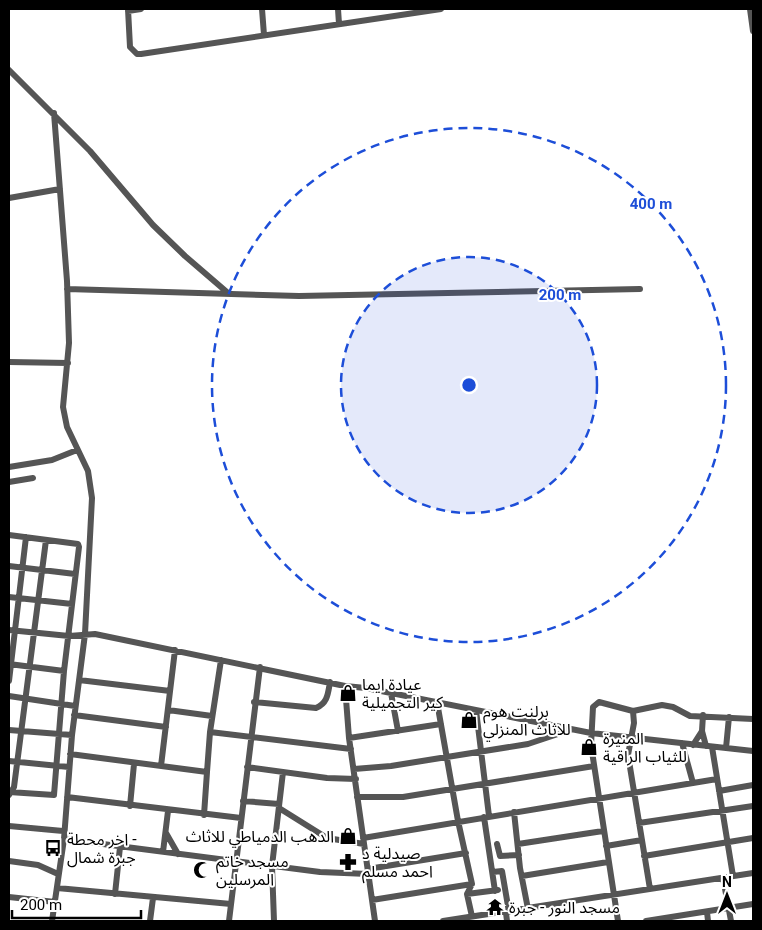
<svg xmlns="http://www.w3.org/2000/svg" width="762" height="930" font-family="Roboto,'Noto Sans Arabic',sans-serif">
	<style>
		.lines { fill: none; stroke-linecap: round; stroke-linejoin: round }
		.minor { stroke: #555; stroke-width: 6 }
		.ring { fill: none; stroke: #1d4ed8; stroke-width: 2.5; stroke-dasharray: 9 6 }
		.labels { text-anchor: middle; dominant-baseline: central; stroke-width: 4; stroke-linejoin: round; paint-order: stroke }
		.poi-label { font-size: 16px; fill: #000; stroke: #fff; text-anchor: start }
		.centre { fill: #1d4ed8; stroke: #fff; stroke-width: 2.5 }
		.ring-label { font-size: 15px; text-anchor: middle; font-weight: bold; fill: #1d4ed8; stroke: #fff; stroke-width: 4; stroke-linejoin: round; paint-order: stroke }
	</style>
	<rect width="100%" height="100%" fill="#fff"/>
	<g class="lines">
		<!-- minor -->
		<path class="minor" d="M128 9 130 47 137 54H141L441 9
			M262 9 264 35
			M338 9 339 24
			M750 9 753 31
			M128 11 141 9
			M9 70 90 151 153 225 185 256 228 293
			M9 198 60 189
			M67 289 299 296 640 289
			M9 362 68 363
			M9 467 52 460 77 450
			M9 482 33 478
			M9 535 78 544 79 547 64 671 54 795 9 792
			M9 566 75 574
			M9 597 72 604
			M9 630 69 636 95 634 345 686 366 688 591 733 753 751
			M221 660 210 732 351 749
			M9 664 64 671
			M79 680 170 691
			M9 681 26 537
			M345 686 349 738 375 921
			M391 693 398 731
			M9 696 75 706
			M254 702 316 708C328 703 328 693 330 682
			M437 702 458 821 472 884 467 894 473 921
			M168 710 212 716
			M476 710 489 816
			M633 711 662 705 673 707 690 716 753 719
			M74 715 166 727
			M703 715 702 731 706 746
			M9 730 72 735
			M349 738 441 724
			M682 743 693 783
			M693 745 702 731
			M712 747 733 876
			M726 748 729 717
			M70 754 207 772 204 815
			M9 761 69 767
			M161 766 175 650
			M247 767 327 778 356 779
			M354 769 391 766 528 744 570 730
			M207 772 210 732
			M719 791 753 785
			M9 795 14 787 46 540
			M67 797 241 818
			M357 797H403L594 766
			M243 801 279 804
			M130 806 134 764
			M279 808 327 838 364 844
			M514 812 520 868 528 909
			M484 817 495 891
			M639 823 753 806
			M9 826 63 831
			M166 833 178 854
			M363 838 717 779
			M64 839 320 872 368 874
			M497 844 500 856 519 855
			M518 844 603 831
			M606 846 642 840
			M163 852 168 811
			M644 856 753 838
			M9 861 38 865 58 874
			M368 869 466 853
			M493 872 502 871 509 912
			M522 876 608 862
			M723 878 731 921
			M57 888 231 904
			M115 894 120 847
			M467 894 498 890
			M9 897 55 902
			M372 900 472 884
			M707 912 708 921
			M506 913 507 921
			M52 921 64 839 72 735 85 634 92 498 88 471 67 427 63 407 69 343 67 281 54 113
			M150 921 153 898
			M229 921 260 667
			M274 921 272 866 283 772
			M443 921 753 873
			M618 921 591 745 593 707 599 702 633 711 634 723 628 755 650 889
			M646 921 753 904"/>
	</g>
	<!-- distance rings -->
	<circle cx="469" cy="385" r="128" fill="#1d4ed8" fill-opacity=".12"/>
	<g class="ring">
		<circle cx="469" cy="385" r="128"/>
		<circle cx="469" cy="385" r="257"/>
	</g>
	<!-- icons -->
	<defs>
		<g id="shop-bare" transform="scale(1.35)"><path d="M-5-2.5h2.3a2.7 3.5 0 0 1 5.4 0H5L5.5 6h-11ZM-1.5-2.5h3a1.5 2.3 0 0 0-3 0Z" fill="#000" stroke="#fff" stroke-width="2.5" paint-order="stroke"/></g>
		<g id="bus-bare" transform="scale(1.35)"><path d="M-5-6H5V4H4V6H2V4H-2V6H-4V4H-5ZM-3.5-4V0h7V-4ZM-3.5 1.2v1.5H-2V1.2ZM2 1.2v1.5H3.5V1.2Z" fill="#000" stroke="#fff" stroke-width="2.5" paint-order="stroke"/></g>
		<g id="pharmacy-bare" transform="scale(1.35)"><path d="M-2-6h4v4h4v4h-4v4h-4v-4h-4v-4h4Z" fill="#000" stroke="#fff" stroke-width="2.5" paint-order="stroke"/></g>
		<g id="mosque-bare" transform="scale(1.35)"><path d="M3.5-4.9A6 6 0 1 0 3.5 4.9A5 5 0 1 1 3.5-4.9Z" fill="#000" stroke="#fff" stroke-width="2.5" paint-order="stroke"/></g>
		<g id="temple-bare" transform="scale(1.35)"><path d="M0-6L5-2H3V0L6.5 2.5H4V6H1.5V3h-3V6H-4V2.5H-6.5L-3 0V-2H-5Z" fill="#000" stroke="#fff" stroke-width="2.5" paint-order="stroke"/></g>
	</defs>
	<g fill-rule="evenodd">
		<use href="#shop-bare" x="348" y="693"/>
		<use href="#shop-bare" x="469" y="720"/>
		<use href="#shop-bare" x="589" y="747"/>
		<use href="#shop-bare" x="348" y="836"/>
		<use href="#bus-bare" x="53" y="848"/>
		<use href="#pharmacy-bare" x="348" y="862"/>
		<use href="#mosque-bare" x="202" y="870"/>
		<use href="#temple-bare" x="495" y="907"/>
	</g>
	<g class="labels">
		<!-- poi labels -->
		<g class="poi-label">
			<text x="362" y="684">عيادة ايما<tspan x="362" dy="18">كير التجميلية</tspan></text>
			<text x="483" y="711">برلنت هوم<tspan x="483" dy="18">للاثاث المنزلي</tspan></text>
			<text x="603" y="738">المنيرة<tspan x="603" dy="18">للثياب الراقية</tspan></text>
			<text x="334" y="836" text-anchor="end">الدهب الدمياطي للاثاث</text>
			<text x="67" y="839">اخر محطة -<tspan x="67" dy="18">جبرة شمال</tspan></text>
			<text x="362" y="853">صيدلية د<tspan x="362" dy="18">احمد مسلم</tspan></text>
			<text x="216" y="861">مسجد خاتم<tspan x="216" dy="18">المرسلين</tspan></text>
			<text x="509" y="907">مسجد النور - جبرة</text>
		</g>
	</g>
	<circle cx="469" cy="385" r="8" class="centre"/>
	<g class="ring-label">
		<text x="651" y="209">400 m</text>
		<text x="560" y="300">200 m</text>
	</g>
	<!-- border -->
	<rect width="762" height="930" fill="none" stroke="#000000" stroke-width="20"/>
	<!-- north arrow -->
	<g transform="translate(727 895)" stroke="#ffffff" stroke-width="4" paint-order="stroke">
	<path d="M0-4L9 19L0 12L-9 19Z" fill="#000000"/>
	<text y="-8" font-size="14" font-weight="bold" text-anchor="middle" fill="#000000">N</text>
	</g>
	<!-- scale -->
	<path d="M12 910v8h129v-8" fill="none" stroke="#000000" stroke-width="2.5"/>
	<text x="20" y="910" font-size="15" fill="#000000" stroke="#ffffff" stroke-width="4" paint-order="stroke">200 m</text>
</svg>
